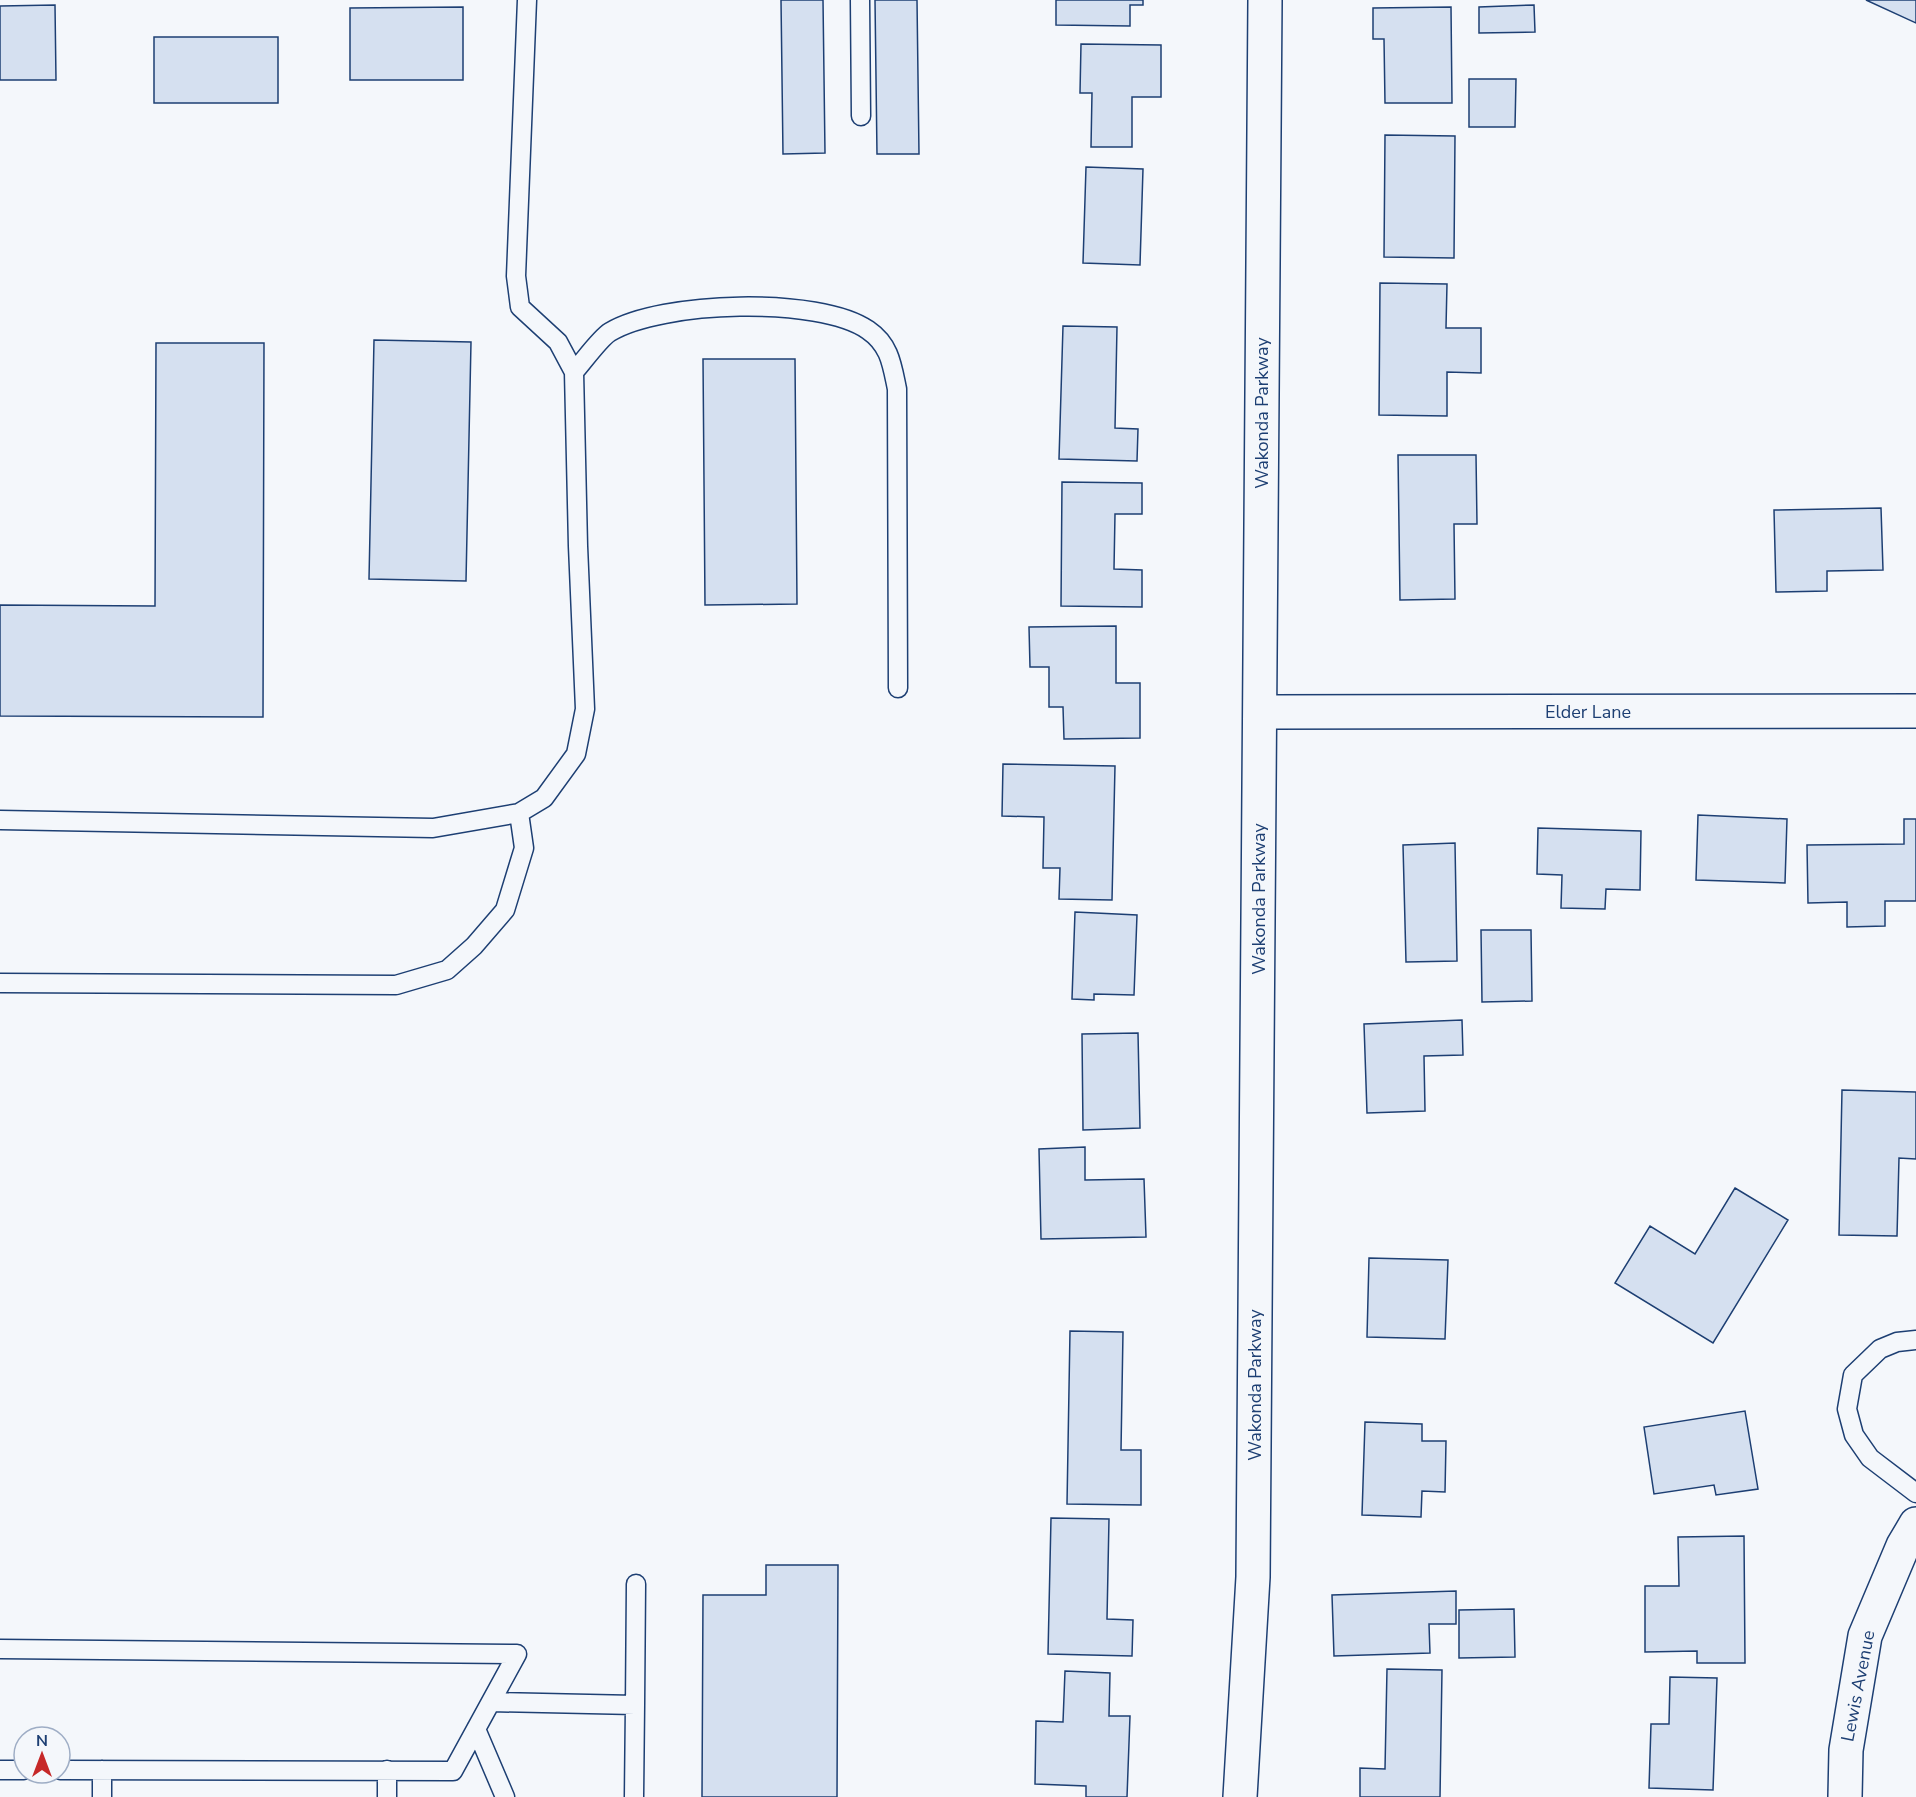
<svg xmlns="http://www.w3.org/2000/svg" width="1916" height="1797" font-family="'Nunito Sans',sans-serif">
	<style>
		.building { fill: #d5e0f0; stroke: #1d3f73; stroke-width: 1.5 }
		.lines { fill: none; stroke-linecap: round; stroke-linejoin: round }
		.lane-casing { stroke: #1d3f73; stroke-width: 21 }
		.street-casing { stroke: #1d3f73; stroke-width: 36 }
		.lane { stroke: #f4f7fb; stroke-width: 18 }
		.street { stroke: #f4f7fb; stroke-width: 33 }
		.labels { text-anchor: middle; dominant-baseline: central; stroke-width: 4.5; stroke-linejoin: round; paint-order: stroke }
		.street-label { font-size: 18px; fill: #1d3f73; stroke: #f4f7fb }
	</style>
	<rect width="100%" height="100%" fill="#f4f7fb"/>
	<!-- building -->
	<path class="building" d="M781 0H823L825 153 783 154Z
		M875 0H917L919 154H877Z
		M1056 0H1143V5H1130V26L1056 25Z
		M1866 0H1916V23Z
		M55 5 56 80H0V6Z
		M1534 5 1535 32 1479 33V7Z
		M463 7V80H350V8Z
		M1451 7 1452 103H1385L1384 39H1373V8Z
		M154 37H278V103H154Z
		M1081 44 1161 45V97H1132V147H1091L1092 93H1080Z
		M1469 79H1516L1515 127H1469Z
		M1385 135 1455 136 1454 258 1384 257Z
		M1086 167 1143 169 1140 265 1083 263Z
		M1380 283 1447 284 1446 328H1481V373L1447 372V416L1379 415Z
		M1063 326 1117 327 1115 428 1138 429 1137 461 1059 459Z
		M374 340 471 342 466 581 369 579Z
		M156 343H264L263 717 0 716V605L155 606Z
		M703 359H795L797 604 705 605Z
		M1398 455H1476L1477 524H1454L1455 599 1400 600Z
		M1062 482 1142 483V514H1115L1114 569 1142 570V607L1061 606Z
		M1881 508 1883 570 1827 571V591L1776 592 1774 510Z
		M1116 626V683H1140V738L1064 739 1063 707H1049V667H1030L1029 627Z
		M1003 764 1115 766 1112 900 1059 899 1060 868H1043L1044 817 1002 816Z
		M1698 815 1787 819 1785 883 1696 880Z
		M1904 819H1916V901H1885V926L1847 927V902L1808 903 1807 845 1904 844Z
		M1538 828 1641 831 1640 890 1606 889 1605 909 1561 908 1562 875 1537 874Z
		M1455 843 1457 961 1406 962 1403 845Z
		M1075 912 1137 915 1134 995 1094 994V1000L1072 999Z
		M1481 930H1531L1532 1001 1482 1002Z
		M1462 1020 1463 1055 1424 1056 1425 1111 1367 1113 1364 1024Z
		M1138 1033 1140 1128 1083 1130 1082 1034Z
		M1842 1090 1916 1092V1159L1899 1158 1897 1236 1839 1235Z
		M1085 1147V1180L1144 1179 1146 1237 1041 1239 1039 1149Z
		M1735 1188 1788 1220 1713 1343 1615 1283 1650 1226 1695 1254Z
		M1369 1258 1448 1260 1445 1339 1367 1337Z
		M1070 1331 1123 1332 1121 1450H1141V1505L1067 1504Z
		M1745 1411 1758 1489 1716 1495 1714 1485 1654 1494 1644 1427Z
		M1365 1422 1422 1424V1441H1446L1445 1492 1422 1491 1421 1517 1362 1515Z
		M1051 1518 1109 1519 1107 1619 1133 1620 1132 1656 1048 1654Z
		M1744 1536 1745 1663H1697V1651L1645 1652V1586H1679L1678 1537Z
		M766 1565H838L837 1797H702L703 1595H766Z
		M1456 1591V1624H1429L1430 1653 1334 1656 1332 1595Z
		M1514 1609 1515 1657 1459 1658V1610Z
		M1387 1669 1442 1670 1440 1797H1360V1768L1385 1769Z
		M1065 1671 1110 1673 1109 1716H1130L1127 1797H1086V1786L1035 1784 1036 1721 1063 1722Z
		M1670 1677 1717 1678 1713 1790 1649 1788 1651 1724H1669Z"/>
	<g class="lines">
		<!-- lane casing -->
		<g class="lane-casing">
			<path id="lane" d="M860 0 861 116
				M574 372C583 362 600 338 610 332 661 301 819 296 868 330 890 345 892 365 897 389L898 688
				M0 820 433 828 519 813 544 798 576 754 585 709 578 546 574 372 558 342 520 307 516 276 527 0
				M0 983 396 985 447 970 474 946 505 910 524 848 519 813
				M1916 1340 1897 1342 1880 1349 1853 1375 1847 1409 1854 1435 1870 1458 1916 1493
				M0 1649 517 1654 453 1771 60 1770
				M491 1702 635 1705 636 1584
				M476 1729 505 1797
				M0 1770H24
				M387 1770V1797
				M102 1797V1770
				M634 1797 635 1705"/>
		</g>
		<!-- street casing -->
		<g class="street-casing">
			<path id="street" d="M1260 712 1916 711
				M1240 1797 1253 1577 1265 0
				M1845 1797 1846 1750 1865 1636 1903 1546 1916 1524"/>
		</g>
		<!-- lane -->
		<use href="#lane" class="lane"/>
		<!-- street -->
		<use href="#street" class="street"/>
	</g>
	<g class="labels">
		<!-- street labels -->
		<g class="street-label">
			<text transform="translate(1262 413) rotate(-90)">Wakonda Parkway</text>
			<text x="1588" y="712">Elder Lane</text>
			<text transform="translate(1259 899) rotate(-90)">Wakonda Parkway</text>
			<text transform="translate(1255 1385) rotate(-90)">Wakonda Parkway</text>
			<text transform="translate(1858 1686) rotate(-79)">Lewis Avenue</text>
		</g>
	</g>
	<!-- north arrow -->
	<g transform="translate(42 1755)"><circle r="28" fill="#f4f7fb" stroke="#9eadc5" stroke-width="1.5"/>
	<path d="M0-4.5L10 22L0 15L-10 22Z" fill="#c62828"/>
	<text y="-9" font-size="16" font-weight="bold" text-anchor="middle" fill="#1d3f73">N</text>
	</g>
</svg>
